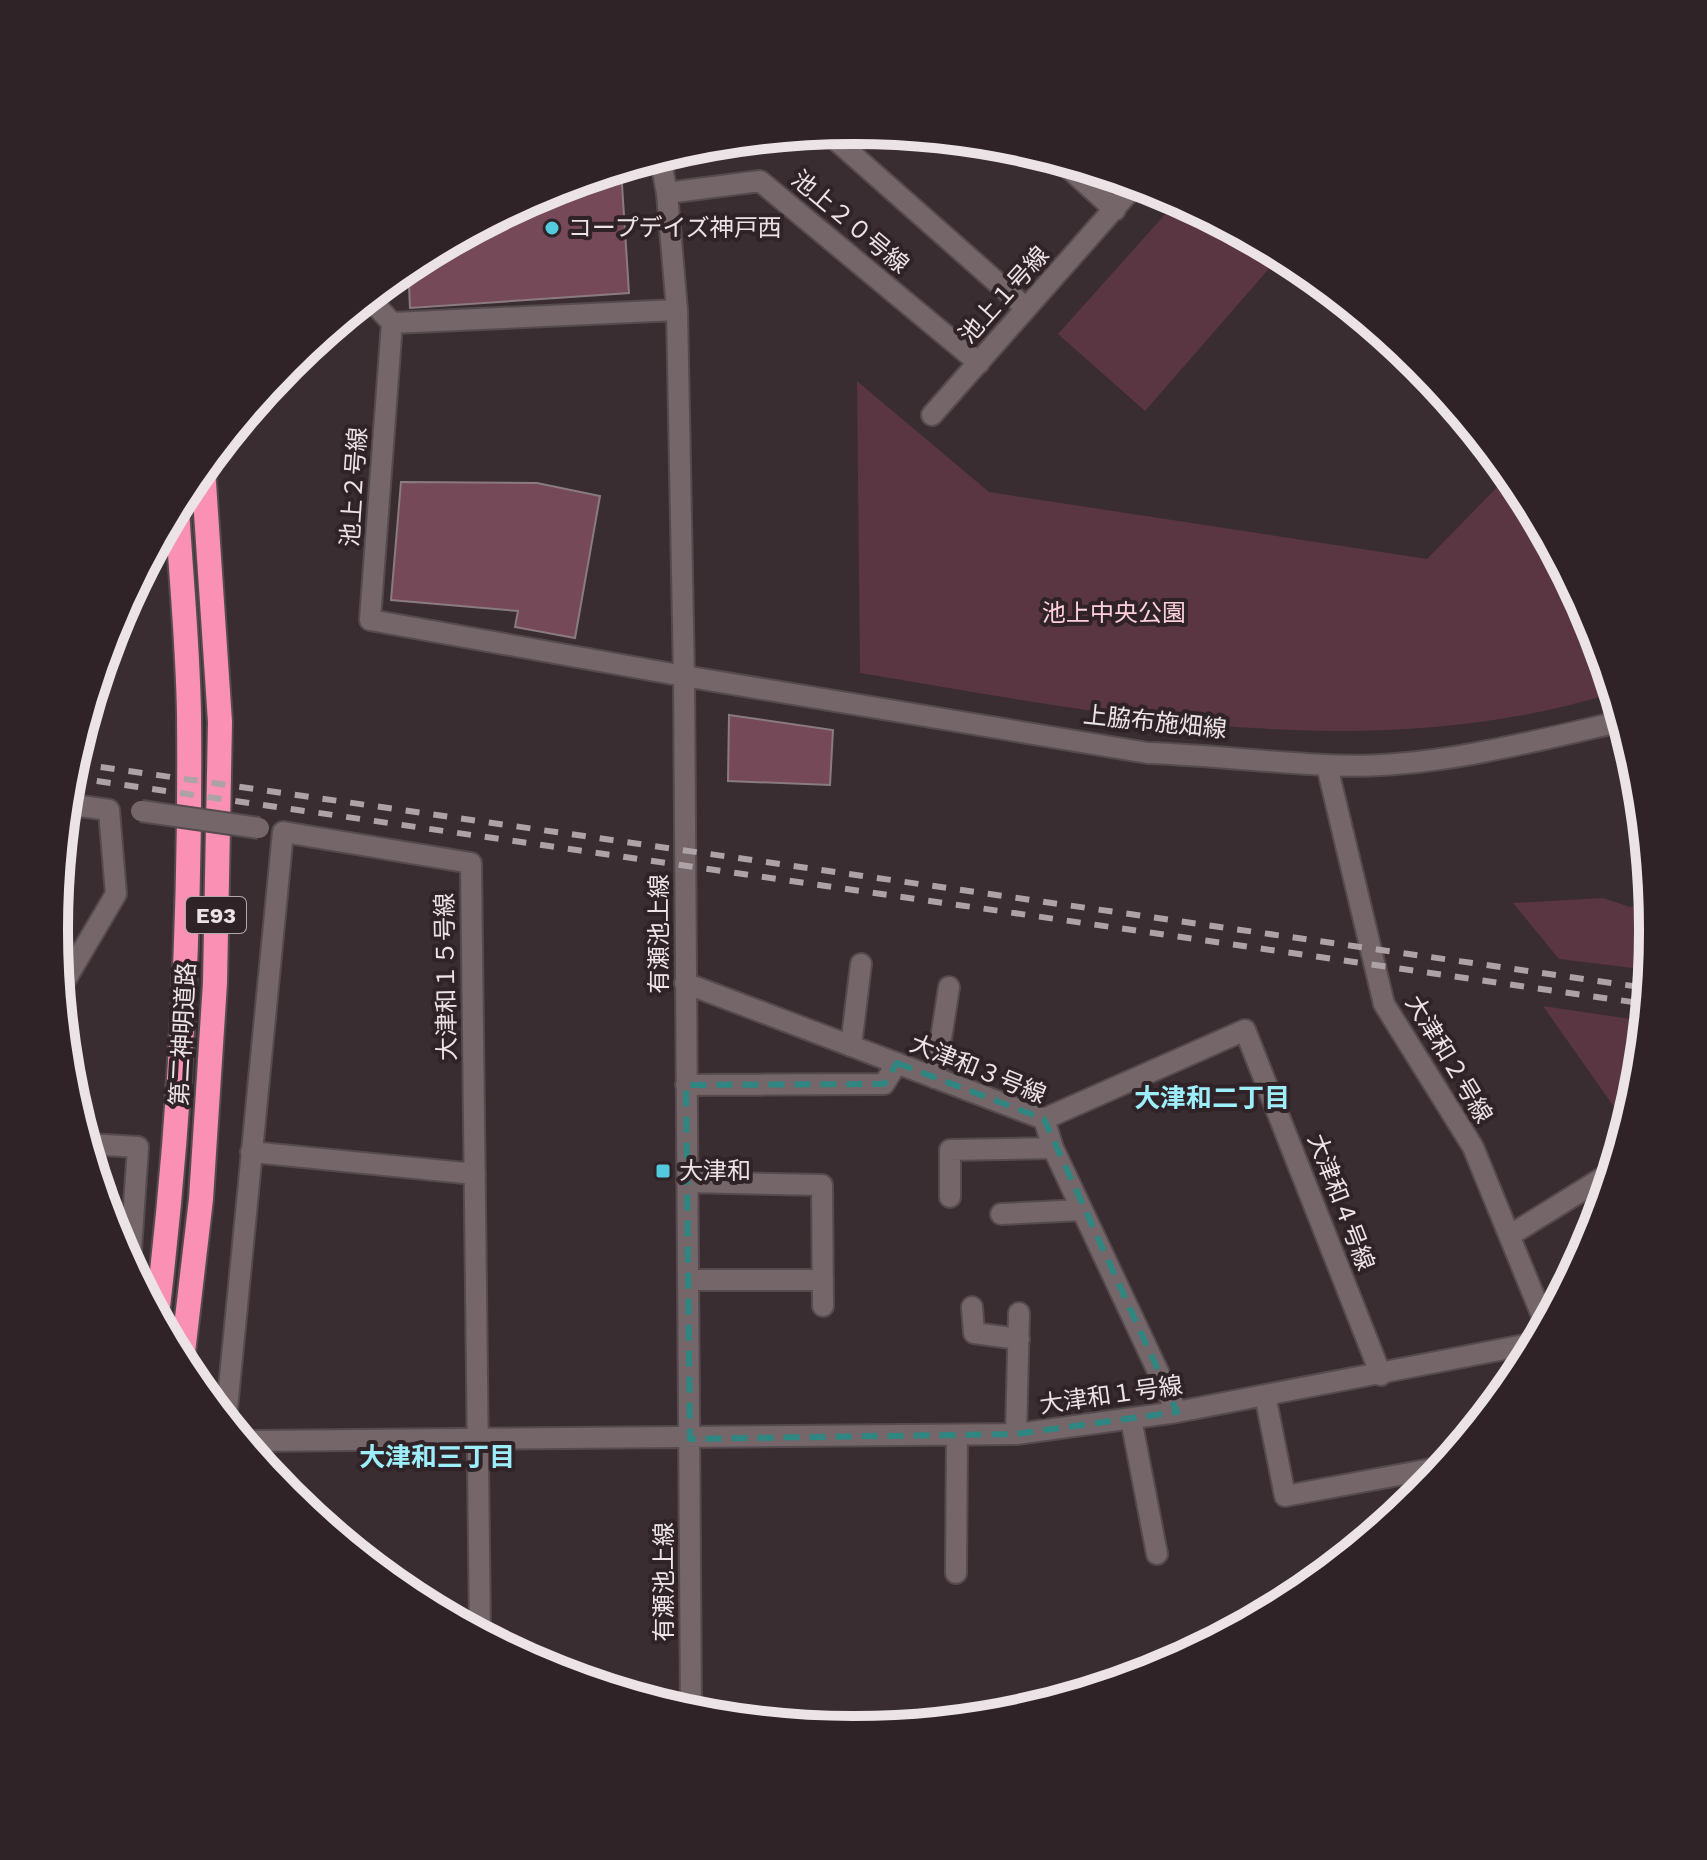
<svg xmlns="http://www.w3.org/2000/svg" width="1707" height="1860" font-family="'Work Sans','Noto Sans JP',sans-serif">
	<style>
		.green { fill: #593641 }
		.building { fill: #754957; stroke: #8a7b7f; stroke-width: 2 }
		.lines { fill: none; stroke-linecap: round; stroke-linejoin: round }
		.minor-casing { stroke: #554b4e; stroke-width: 24 }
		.highway-casing { stroke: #554b4e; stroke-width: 28 }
		.minor { stroke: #746669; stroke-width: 20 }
		.highway { stroke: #fa90b3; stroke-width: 24 }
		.rail { stroke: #ada3a6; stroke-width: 6; stroke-dasharray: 14 14; stroke-linecap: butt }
		.minor-bridge-casing { stroke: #554b4e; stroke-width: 24; stroke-linecap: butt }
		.minor-bridge { stroke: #746669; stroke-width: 20 }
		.marked { fill: none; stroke: #308680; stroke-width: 6; stroke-dasharray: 16 10; stroke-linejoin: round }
		.poi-dot { fill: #54cadd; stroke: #2f2327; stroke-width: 3 }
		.labels { text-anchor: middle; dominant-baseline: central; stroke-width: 8; stroke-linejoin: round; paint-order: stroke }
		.shield { fill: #2f2327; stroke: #b3a9ac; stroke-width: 2 }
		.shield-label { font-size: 22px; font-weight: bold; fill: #ebe3e5 }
		.street-label { font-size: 24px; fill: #ebe3e5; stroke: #2f2327 }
		.poi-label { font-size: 24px; fill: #ebe3e5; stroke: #2f2327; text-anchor: start }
		.park-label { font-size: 24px; fill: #fecfdc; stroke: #2f2327 }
		.neighbourhood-label { font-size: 26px; font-weight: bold; fill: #9dedfb; stroke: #2f2327 }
		.rim { fill: none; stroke: #ebe3e5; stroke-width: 10 }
	</style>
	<rect width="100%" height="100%" fill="#392d31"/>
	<!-- green -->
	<path class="green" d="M1177 201 1280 256 1145 411 1058 334Z
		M857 381 989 492 1427 559 1509 475 1592 624 1613 693C1367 769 1107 714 860 673Z
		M1603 898 1630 907 1650 900 1653 930 1649 970 1559 959 1513 903Z
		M1543 1006 1644 1021 1638 1086 1626 1124Z"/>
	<!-- building -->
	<path class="building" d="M621 169 629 293 410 308 409 285 387 283 410 265 548 191Z
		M401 482 537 483 600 496 575 638 515 627 518 611 391 600Z
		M729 715 833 730 830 785 728 781Z"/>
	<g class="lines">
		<!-- minor casing -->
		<g class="minor-casing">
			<path id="minor" d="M828 133 1026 308
				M660 157 667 193 677 310 684 676 691 1712
				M1061 161 1115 210
				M667 193 760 181 979 363
				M369 298 392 323
				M392 323 370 620 684 676 1148 753C1208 755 1266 762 1325 765 1422 771 1528 743 1622 721
				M392 323 677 310
				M932 415 1136 184
				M1327 766 1384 1004 1473 1147 1545 1323
				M685 983 1044 1119 1053 1148 1177 1412
				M60 989 116 894 109 810 66 804
				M851 1046 861 964
				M935 1078 949 987
				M686 1085 884 1084 897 1063
				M1044 1119 1245 1030 1381 1375
				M87 1144 138 1147 130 1264
				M251 1152 475 1174
				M687 1182 822 1185 823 1306
				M950 1197V1150L1053 1148
				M1001 1214 1082 1210
				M1512 1234 1612 1172
				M688 1280H823
				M972 1307 974 1333 1019 1339
				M1265 1395 1285 1496 1442 1467
				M226 1419 283 832 471 863 480 1632
				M1131 1419 1157 1554
				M1016 1434 1019 1313
				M243 1441 1016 1434 1177 1412 1535 1343
				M956 1573 957 1436"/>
		</g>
		<!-- highway casing -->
		<g class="highway-casing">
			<path id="highway" d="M157 1315C181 1116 191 915 189 715 188 646 181 577 177 508
				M182 1361 201 1199 215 983 220 722 203 468"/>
		</g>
		<!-- minor -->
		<use href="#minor" class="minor"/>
		<!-- highway -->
		<use href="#highway" class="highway"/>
		<!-- rail -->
		<path class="rail" d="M73 763 1647 988
			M69 777 1646 1004"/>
		<!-- minor-bridge casing -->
		<g class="minor-bridge-casing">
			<path id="minor-bridge" d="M141 811 259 828"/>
		</g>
		<!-- minor-bridge -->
		<use href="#minor-bridge" class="minor-bridge"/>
	</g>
	<!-- marked area -->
	<path class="marked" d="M897 1063 1044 1119 1177 1412 1016 1434 690 1439 686 1085 884 1084Z"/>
	<!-- markers -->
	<g class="poi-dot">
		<circle cx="552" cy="228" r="8"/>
		<rect x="655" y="1163" width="16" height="16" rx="4"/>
	</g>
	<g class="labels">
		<!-- shield labels -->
		<rect class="shield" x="186" y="897" width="60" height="36" rx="6"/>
		<g class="shield-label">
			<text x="216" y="915">E93</text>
		</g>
		<!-- street labels -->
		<g class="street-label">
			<text transform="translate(850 222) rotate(40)">池上２０号線</text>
			<text transform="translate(1004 295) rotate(-48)">池上１号線</text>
			<text transform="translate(354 487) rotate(-86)">池上２号線</text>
			<text transform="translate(1155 722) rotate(6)">上脇布施畑線</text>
			<text transform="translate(659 934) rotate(-90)">有瀬池上線</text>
			<text transform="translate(446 977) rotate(-91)">大津和１５号線</text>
			<text transform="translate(183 1034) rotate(-87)">第二神明道路</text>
			<text transform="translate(1449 1059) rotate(59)">大津和２号線</text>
			<text transform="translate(978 1069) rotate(22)">大津和３号線</text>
			<text transform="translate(1341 1202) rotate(69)">大津和４号線</text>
			<text transform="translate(1111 1395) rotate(-8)">大津和１号線</text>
			<text transform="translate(664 1582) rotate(-90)">有瀬池上線</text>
		</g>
		<!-- poi labels -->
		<g class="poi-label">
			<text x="568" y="228">コープデイズ神戸西</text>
			<text x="679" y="1171">大津和</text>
		</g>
		<!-- park labels -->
		<g class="park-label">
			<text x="1114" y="613">池上中央公園</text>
		</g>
		<!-- neighbourhood labels -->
		<g class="neighbourhood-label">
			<text x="1212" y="1098">大津和二丁目</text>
			<text x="437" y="1457">大津和三丁目</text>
		</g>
	</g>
	<!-- crop -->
	<path d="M0 0H1707V1860H0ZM853 144H854A785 785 0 0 1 1639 929V931A785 785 0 0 1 854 1716H853A785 785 0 0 1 68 931V929A785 785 0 0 1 853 144Z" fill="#2f2327" fill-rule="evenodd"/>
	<path class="rim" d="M853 144H854A785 785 0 0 1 1639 929V931A785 785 0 0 1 854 1716H853A785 785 0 0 1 68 931V929A785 785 0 0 1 853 144Z"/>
</svg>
